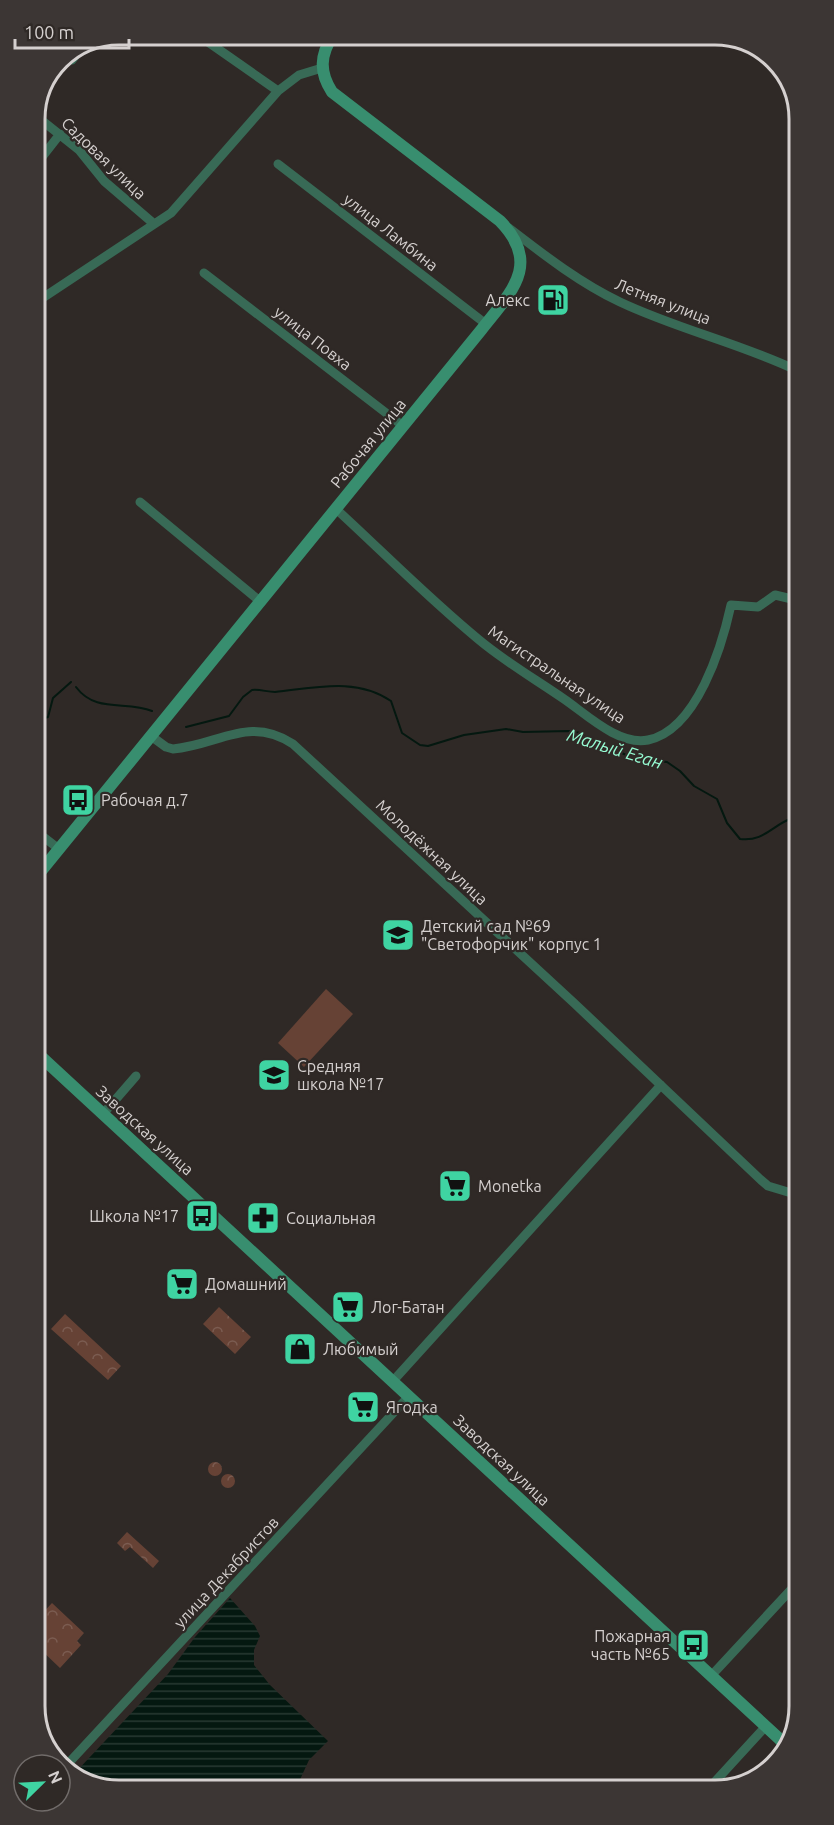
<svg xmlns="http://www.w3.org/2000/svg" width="834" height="1825" font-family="Ubuntu,sans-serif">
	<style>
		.grass { fill: #664235 }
		.forest { fill: url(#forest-crowns) }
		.water { fill: url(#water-rules) }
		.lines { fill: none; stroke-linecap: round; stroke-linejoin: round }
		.stream { stroke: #041810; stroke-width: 2 }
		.street { stroke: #386a56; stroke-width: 9 }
		.secondary { stroke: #388e6f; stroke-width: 12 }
		.labels { text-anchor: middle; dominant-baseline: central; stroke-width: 4.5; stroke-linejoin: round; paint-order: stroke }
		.street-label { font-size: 16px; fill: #d5d0cf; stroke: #2f2926 }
		.poi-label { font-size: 16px; fill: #d5d0cf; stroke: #2f2926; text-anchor: start }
		.water-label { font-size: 18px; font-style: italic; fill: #97fcd3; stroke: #2f2926 }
		.rim { fill: none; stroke: #d5d0cf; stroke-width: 3 }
	</style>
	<defs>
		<pattern id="forest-crowns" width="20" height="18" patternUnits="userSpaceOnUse" patternTransform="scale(1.5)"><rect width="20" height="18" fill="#664235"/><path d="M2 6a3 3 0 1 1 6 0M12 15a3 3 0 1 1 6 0" fill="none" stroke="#7b5c51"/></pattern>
		<pattern id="water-rules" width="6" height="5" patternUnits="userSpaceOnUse" patternTransform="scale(1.5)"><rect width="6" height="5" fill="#041810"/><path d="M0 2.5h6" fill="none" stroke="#283932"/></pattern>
	</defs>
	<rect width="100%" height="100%" fill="#2f2926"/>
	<!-- grass -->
	<path class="grass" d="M326 989 353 1014 304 1067 278 1043Z"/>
	<!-- forest -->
	<path class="forest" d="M219 1307 251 1337 235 1354 203 1324Z
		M65 1314 121 1366 108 1380 51 1329Z
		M208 1469a7 7 0 1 1 14 0a7 7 0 1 1-14 0Z
		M221 1481a7 7 0 1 1 14 0a7 7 0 1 1-14 0Z
		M127 1532 159 1561 153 1568 130 1547 125 1551 117 1543Z
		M52 1603 84 1633 77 1641 81 1645 60 1668 39 1648V1617Z"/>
	<!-- water -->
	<path class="water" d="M230 1598 255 1626 260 1636 254 1650V1665L270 1685 328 1741 309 1760 298 1784 303 1789 114 1790 73 1775 168 1674 195 1637Z"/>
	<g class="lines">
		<!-- stream -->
		<path class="stream" d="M76 687C96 714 127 700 152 711
			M36 721 48 717 53 698 71 682
			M186 727 229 716 243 697 252 690C260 689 267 692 275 692 315 688 356 677 391 701L402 733 420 745 428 746 464 735 506 729 523 732 569 731 580 733 597 746 616 750 632 758 667 762 680 771 694 786 717 799 727 823 740 839C763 842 772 826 790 819L797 823"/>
		<!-- street -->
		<path class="street" d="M198 35 278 91
			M72 60 79 51
			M35 115 79 150 104 181 153 223
			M278 164 486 324
			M35 166 60 134
			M509 228C544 255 580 283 620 302 677 329 739 343 796 370
			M204 273 403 426
			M35 303 171 213 278 91 299 75 322 68
			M140 502 261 602
			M336 509C383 552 428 598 478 639 504 661 535 679 564 699 586 714 619 746 648 740 697 730 722 646 731 605L758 607 775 595 796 600
			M151 736 166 747 173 749C219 745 249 715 293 744L574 1003 761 1180 768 1186 798 1195
			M37 832 59 849
			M103 1114 136 1076
			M393 1381 661 1085
			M711 1676 799 1581
			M64 1768 409 1396
			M711 1786 766 1726"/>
		<!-- secondary -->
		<path class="secondary" d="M37 876 482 329C511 292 542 264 500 221L332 92C319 72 320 55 333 35
			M37 1053 786 1745"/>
	</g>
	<!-- icons -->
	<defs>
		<g id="fuel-square" transform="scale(1.725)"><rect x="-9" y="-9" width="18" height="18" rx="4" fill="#3fd4a2" stroke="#2f2926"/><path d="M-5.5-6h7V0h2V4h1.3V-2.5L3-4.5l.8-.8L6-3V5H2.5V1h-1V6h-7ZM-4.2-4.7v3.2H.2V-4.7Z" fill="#111"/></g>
		<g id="bus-square" transform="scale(1.725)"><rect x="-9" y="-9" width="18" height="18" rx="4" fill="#3fd4a2" stroke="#2f2926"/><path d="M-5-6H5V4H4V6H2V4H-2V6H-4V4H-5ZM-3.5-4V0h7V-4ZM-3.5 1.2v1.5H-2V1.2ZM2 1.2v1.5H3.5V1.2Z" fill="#111"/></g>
		<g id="school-square" transform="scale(1.725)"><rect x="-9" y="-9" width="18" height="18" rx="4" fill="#3fd4a2" stroke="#2f2926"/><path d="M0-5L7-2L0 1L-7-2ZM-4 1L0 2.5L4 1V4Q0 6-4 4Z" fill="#111"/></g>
		<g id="supermarket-square" transform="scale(1.725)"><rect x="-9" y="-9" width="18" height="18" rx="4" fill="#3fd4a2" stroke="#2f2926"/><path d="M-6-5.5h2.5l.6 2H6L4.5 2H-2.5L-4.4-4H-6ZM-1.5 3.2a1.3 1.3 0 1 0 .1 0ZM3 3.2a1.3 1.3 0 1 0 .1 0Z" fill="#111"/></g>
		<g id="pharmacy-square" transform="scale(1.725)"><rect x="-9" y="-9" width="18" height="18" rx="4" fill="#3fd4a2" stroke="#2f2926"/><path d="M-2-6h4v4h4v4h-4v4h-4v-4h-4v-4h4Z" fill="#111"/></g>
		<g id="shop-square" transform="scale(1.725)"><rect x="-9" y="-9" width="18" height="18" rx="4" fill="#3fd4a2" stroke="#2f2926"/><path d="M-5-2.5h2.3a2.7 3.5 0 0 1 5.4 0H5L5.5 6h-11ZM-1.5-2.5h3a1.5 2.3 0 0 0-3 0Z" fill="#111"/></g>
	</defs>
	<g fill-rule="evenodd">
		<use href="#fuel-square" x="553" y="300"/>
		<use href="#bus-square" x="78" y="800"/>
		<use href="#school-square" x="398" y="935"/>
		<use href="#school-square" x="274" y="1075"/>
		<use href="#supermarket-square" x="455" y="1186"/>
		<use href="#bus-square" x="202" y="1216"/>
		<use href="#pharmacy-square" x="263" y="1218"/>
		<use href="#supermarket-square" x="182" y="1284"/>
		<use href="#supermarket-square" x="348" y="1307"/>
		<use href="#shop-square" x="300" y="1349"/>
		<use href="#supermarket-square" x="363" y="1407"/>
		<use href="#bus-square" x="693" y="1645"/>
	</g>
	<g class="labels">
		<!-- street labels -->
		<g class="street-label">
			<text transform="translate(104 158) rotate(44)">Садовая улица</text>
			<text transform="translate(391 232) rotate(38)">улица Ламбина</text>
			<text transform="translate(663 301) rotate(21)">Летняя улица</text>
			<text transform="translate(313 338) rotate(38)">улица Повха</text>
			<text transform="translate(368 443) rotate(-51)">Рабочая улица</text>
			<text transform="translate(557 674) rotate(34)">Магистральная улица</text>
			<text transform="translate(432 852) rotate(43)">Молодёжная улица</text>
			<text transform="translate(145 1130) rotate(42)">Заводская улица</text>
			<text transform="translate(502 1460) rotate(43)">Заводская улица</text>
			<text transform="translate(226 1572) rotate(-47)">улица Декабристов</text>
		</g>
		<!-- poi labels -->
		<g class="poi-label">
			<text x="530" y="300" text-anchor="end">Алекс</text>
			<text x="101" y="800">Рабочая д.7</text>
			<text x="421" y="926">Детский сад №69<tspan x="421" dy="18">"Светофорчик" корпус 1</tspan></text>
			<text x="297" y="1066">Средняя<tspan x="297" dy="18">школа №17</tspan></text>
			<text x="478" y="1186">Monetka</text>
			<text x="179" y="1216" text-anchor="end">Школа №17</text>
			<text x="286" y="1218">Социальная</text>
			<text x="205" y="1284">Домашний</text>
			<text x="371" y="1307">Лог-Батан</text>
			<text x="323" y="1349">Любимый</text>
			<text x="386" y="1407">Ягодка</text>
			<text x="670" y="1636" text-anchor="end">Пожарная<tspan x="670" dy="18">часть №65</tspan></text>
		</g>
		<!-- water labels -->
		<g class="water-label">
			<text transform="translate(615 748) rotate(17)">Малый Еган</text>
		</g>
	</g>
	<!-- crop -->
	<path d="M0 0H834V1825H0ZM119 45H715A74 74 0 0 1 789 119V1706A74 74 0 0 1 715 1780H119A74 74 0 0 1 45 1706V119A74 74 0 0 1 119 45Z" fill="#3c3634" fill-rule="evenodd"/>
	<path class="rim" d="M119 45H715A74 74 0 0 1 789 119V1706A74 74 0 0 1 715 1780H119A74 74 0 0 1 45 1706V119A74 74 0 0 1 119 45Z"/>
	<!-- north arrow -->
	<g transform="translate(42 1783) rotate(66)"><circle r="28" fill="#2f2926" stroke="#716c6a" stroke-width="1.5"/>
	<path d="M0-4.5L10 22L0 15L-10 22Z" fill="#3fd4a2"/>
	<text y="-9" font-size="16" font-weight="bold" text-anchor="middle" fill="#d5d0cf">N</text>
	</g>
	<!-- scale -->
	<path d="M15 39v9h114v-9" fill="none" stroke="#d5d0cf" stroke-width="3"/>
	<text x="24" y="39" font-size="18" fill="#d5d0cf" stroke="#2f2926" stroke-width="4.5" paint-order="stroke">100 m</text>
</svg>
